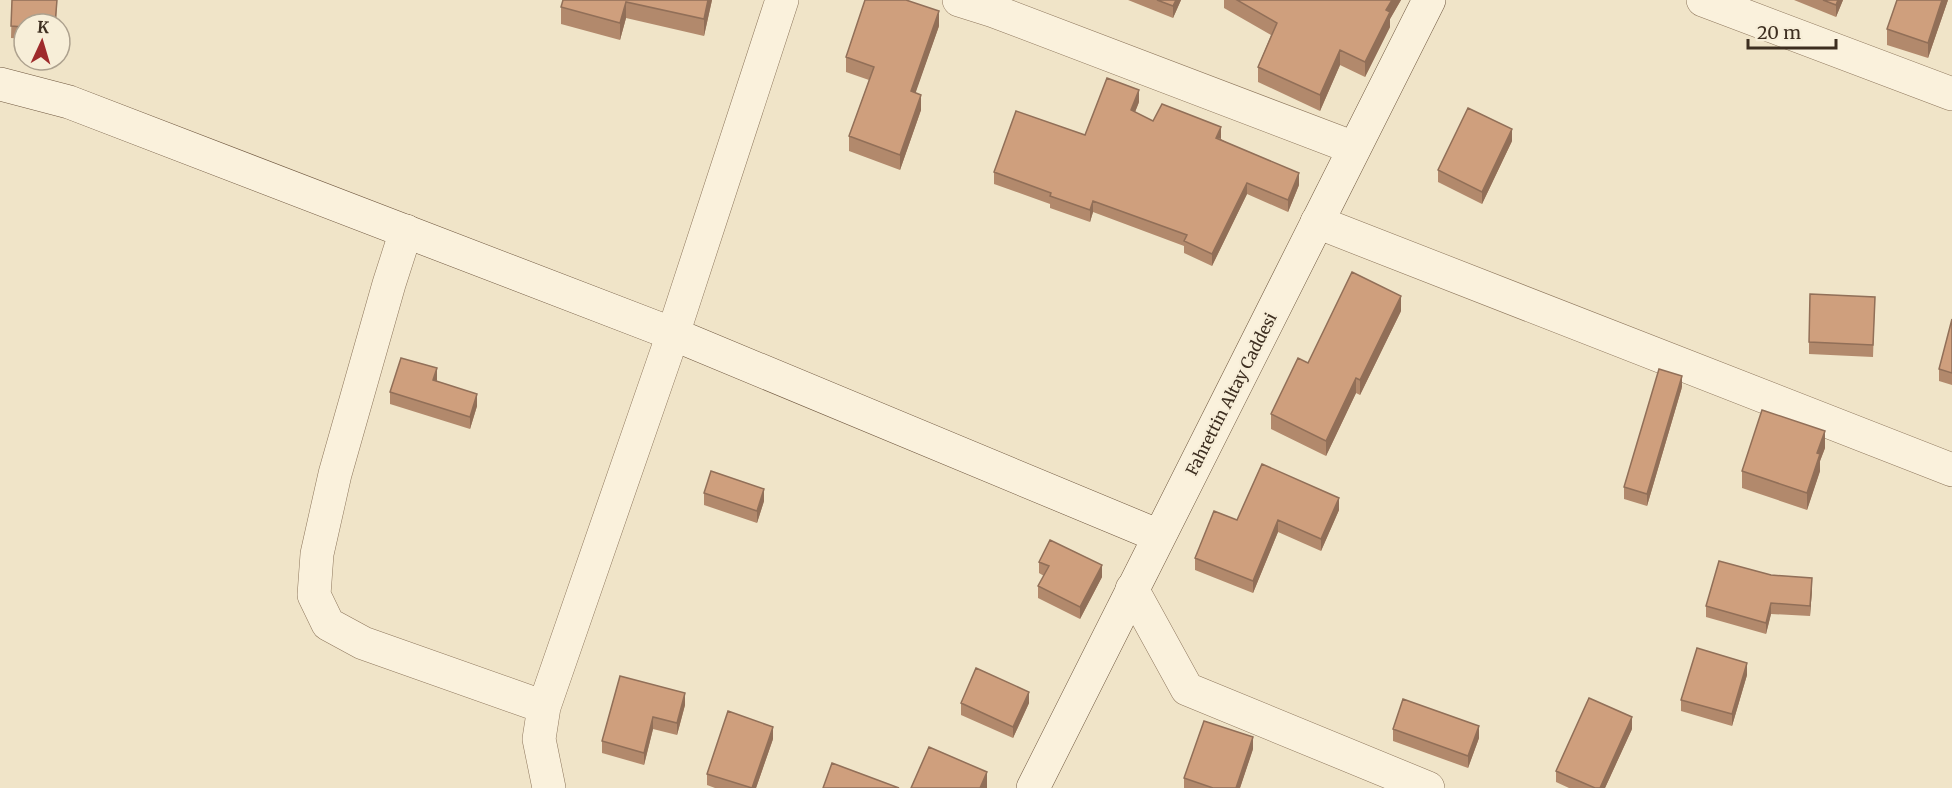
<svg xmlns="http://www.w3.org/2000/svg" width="1952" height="788" font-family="Merriweather,serif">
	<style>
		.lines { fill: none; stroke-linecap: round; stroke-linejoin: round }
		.street-casing { stroke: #8d765c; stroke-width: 34 }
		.secondary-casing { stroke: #6f573f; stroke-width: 34 }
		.street { stroke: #faf1dc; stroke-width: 33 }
		.secondary { stroke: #faf1dc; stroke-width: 33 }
		.wall { fill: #b2896c }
		.shaded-wall { fill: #916f58 }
		.building { fill: #cf9f7d; stroke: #916f58; stroke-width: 1.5 }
		.labels { text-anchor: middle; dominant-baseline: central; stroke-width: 4.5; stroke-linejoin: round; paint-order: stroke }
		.street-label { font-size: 16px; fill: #3d2e20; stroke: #f7eed8 }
	</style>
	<rect width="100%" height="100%" fill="#f0e4c8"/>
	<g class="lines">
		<!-- street casing -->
		<g class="street-casing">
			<path id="street" d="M959 0 994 11 1354 148
				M1703 0 1952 94
				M1317 222 1952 470
				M406 231 389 284 335 474 317 554 314 595 328 624 363 643 544 707
				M1132 589 1187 689 1428 788
				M549 788 539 739 544 707 673 334 782 0"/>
		</g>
		<!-- secondary casing -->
		<g class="secondary-casing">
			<path id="secondary" d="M0 84 69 102 673 334 1159 536
				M1033 788 1429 0"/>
		</g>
		<!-- street -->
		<use href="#street" class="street"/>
		<!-- secondary -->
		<use href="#secondary" class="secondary"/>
	</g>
	<!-- wall -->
	<path class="wall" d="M12 0H57L56 24H24V39L11 38Z
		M563 0H712L704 36 626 18 620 40 561 24V7Z
		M1128 0H1181L1173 18Z
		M1224 0H1401L1390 19V27L1365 77 1340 65 1320 111 1258 82V67L1271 35 1224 8Z
		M1794 0H1843L1836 17Z
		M1948 0 1928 58 1887 45V29Z
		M939 26 915 93 921 110 900 170 849 151V136L869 80 846 72V57Z
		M1139 102 1135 112 1153 121 1221 139 1299 185 1288 212 1247 194 1212 266 1184 253V246L1093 212 1090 222 1050 208V204L994 184V172L1085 135Z
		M1512 141 1482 204 1438 182V170Z
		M1875 297 1873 357 1809 354V342Z
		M1401 311 1360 395 1356 393 1326 456 1271 429V414L1308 363Z
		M1952 319V385L1939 381V369Z
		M437 380 436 381 477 406 470 429 390 404V392Z
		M1682 387 1647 506 1624 499V487Z
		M1825 448 1820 461V471L1807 510 1742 488V471Z
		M704 493 764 501 757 523 704 505Z
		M1339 510 1321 551 1278 532 1253 593 1195 570V558L1237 520Z
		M1039 562 1102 577 1080 619 1038 598V586L1044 576 1039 573Z
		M1812 589 1810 616 1771 614 1766 634 1706 617V606Z
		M1747 675 1732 726 1681 711V700Z
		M620 676 685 705 677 735 653 729 644 765 602 753V741Z
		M961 703H1029L1013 738 961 715Z
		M1393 729 1479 738 1468 768 1393 741Z
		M1632 729 1605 788H1569L1556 782V771Z
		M773 739 756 788H715L707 785V774Z
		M1253 749 1240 788H1184V778Z"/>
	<!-- shaded-wall -->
	<path class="shaded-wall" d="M708 0H712L704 36V19Z
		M1176 0H1181L1173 18V6Z
		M1392 0H1401L1390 19V27L1365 77V62L1386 10Z
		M1838 0H1843L1836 17V5Z
		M1942 0H1948L1928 58V43Z
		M626 2V18L620 40V23Z
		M939 11V26L911 106V91Z
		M1340 50V65L1320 111V95Z
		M1139 90V102L1131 122V110Z
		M921 95V110L900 170V155Z
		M1221 127V139L1216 138Z
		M1512 129V141L1482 204V192Z
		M1299 173V185L1288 212V200Z
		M1247 183V194L1212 266V254Z
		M1093 201V212L1090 222V210Z
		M1401 296V311L1360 395V380Z
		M437 368V380L433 392V380Z
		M1682 376V387L1647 506V494Z
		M1356 378V393L1326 456V441Z
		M477 394V406L470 429V417Z
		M1825 431V448L1820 461V471L1807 510V493L1817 453Z
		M764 489V501L757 523V511Z
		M1339 498V510L1321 551V539Z
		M1278 520V532L1253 593V581Z
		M1102 565V577L1080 619V607Z
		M1812 578V589L1810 616V606Z
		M1771 603V614L1766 634V623Z
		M1747 663V675L1732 726V714Z
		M1029 692V703L1013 738V727Z
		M685 693V705L677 735V723Z
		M653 717V729L644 765V753Z
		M1632 717V729L1605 788H1600Z
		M1479 726V738L1468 768V756Z
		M773 727V739L756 788H752Z
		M1253 737V749L1240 788H1236Z
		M987 772V788H980Z"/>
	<!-- building -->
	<path class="building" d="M12 0H57L55 24H24V27L11 26Z
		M563 0H708L704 19 626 2 620 23 561 7Z
		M865 0H906L939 11 911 91 921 95 900 155 849 136 874 67 846 57Z
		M1157 0H1176L1173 6Z
		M1237 0H1392L1386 10 1390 12 1365 62 1340 50 1320 95 1258 67 1277 23Z
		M1823 0H1838L1836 5Z
		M1897 0H1942L1928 43 1887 29Z
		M1107 78 1139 90 1131 110 1153 121 1162 104 1221 127 1216 138 1299 173 1288 200 1247 183 1212 254 1184 241 1187 235 1093 201 1090 210 1050 196 1051 193 994 172 1016 111 1085 135Z
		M1468 108 1512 129 1482 192 1438 170Z
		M1352 272 1401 296 1360 380 1356 378 1326 441 1271 414 1298 358 1308 363Z
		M1810 294 1875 297 1873 345 1809 342Z
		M1952 319V373L1939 369Z
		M401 358 437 368 433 380 477 394 470 417 390 392Z
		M1659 369 1682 376 1647 494 1624 487Z
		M1762 410 1825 431 1817 453 1820 454 1807 493 1742 471Z
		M1262 464 1339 498 1321 539 1278 520 1253 581 1195 558 1214 511 1237 520Z
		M711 471 764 489 757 511 704 493Z
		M1050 540 1102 565 1080 607 1038 586 1049 566 1039 562Z
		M1719 561 1771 575 1812 578 1810 606 1771 603 1766 623 1706 606Z
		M1697 648 1747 663 1732 714 1681 700Z
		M976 668 1029 692 1013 727 961 703Z
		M620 676 685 693 677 723 653 717 644 753 602 741Z
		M1589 698 1632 717 1600 788H1595L1556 771Z
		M1403 699 1479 726 1468 756 1393 729Z
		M728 711 773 727 752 788 707 774Z
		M1204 721 1253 737 1236 788H1213L1184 778Z
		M929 747 987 772 980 788H911Z
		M832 763 899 788H823Z"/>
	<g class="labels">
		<!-- street labels -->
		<g class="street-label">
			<text transform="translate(1231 394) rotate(-63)">Fahrettin Altay Caddesi</text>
		</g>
	</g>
	<!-- north arrow -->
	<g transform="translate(42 42) rotate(4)"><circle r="28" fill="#f7eed8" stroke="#ada18e" stroke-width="1.5"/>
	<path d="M0-4.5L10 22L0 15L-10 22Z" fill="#9e2a2b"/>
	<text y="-9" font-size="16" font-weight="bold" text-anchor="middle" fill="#3d2e20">K</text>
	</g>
	<!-- scale -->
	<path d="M1748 39v9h88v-9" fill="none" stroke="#3d2e20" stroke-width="3"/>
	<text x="1757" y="39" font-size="18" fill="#3d2e20" stroke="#f7eed8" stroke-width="4.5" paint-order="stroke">20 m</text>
</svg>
